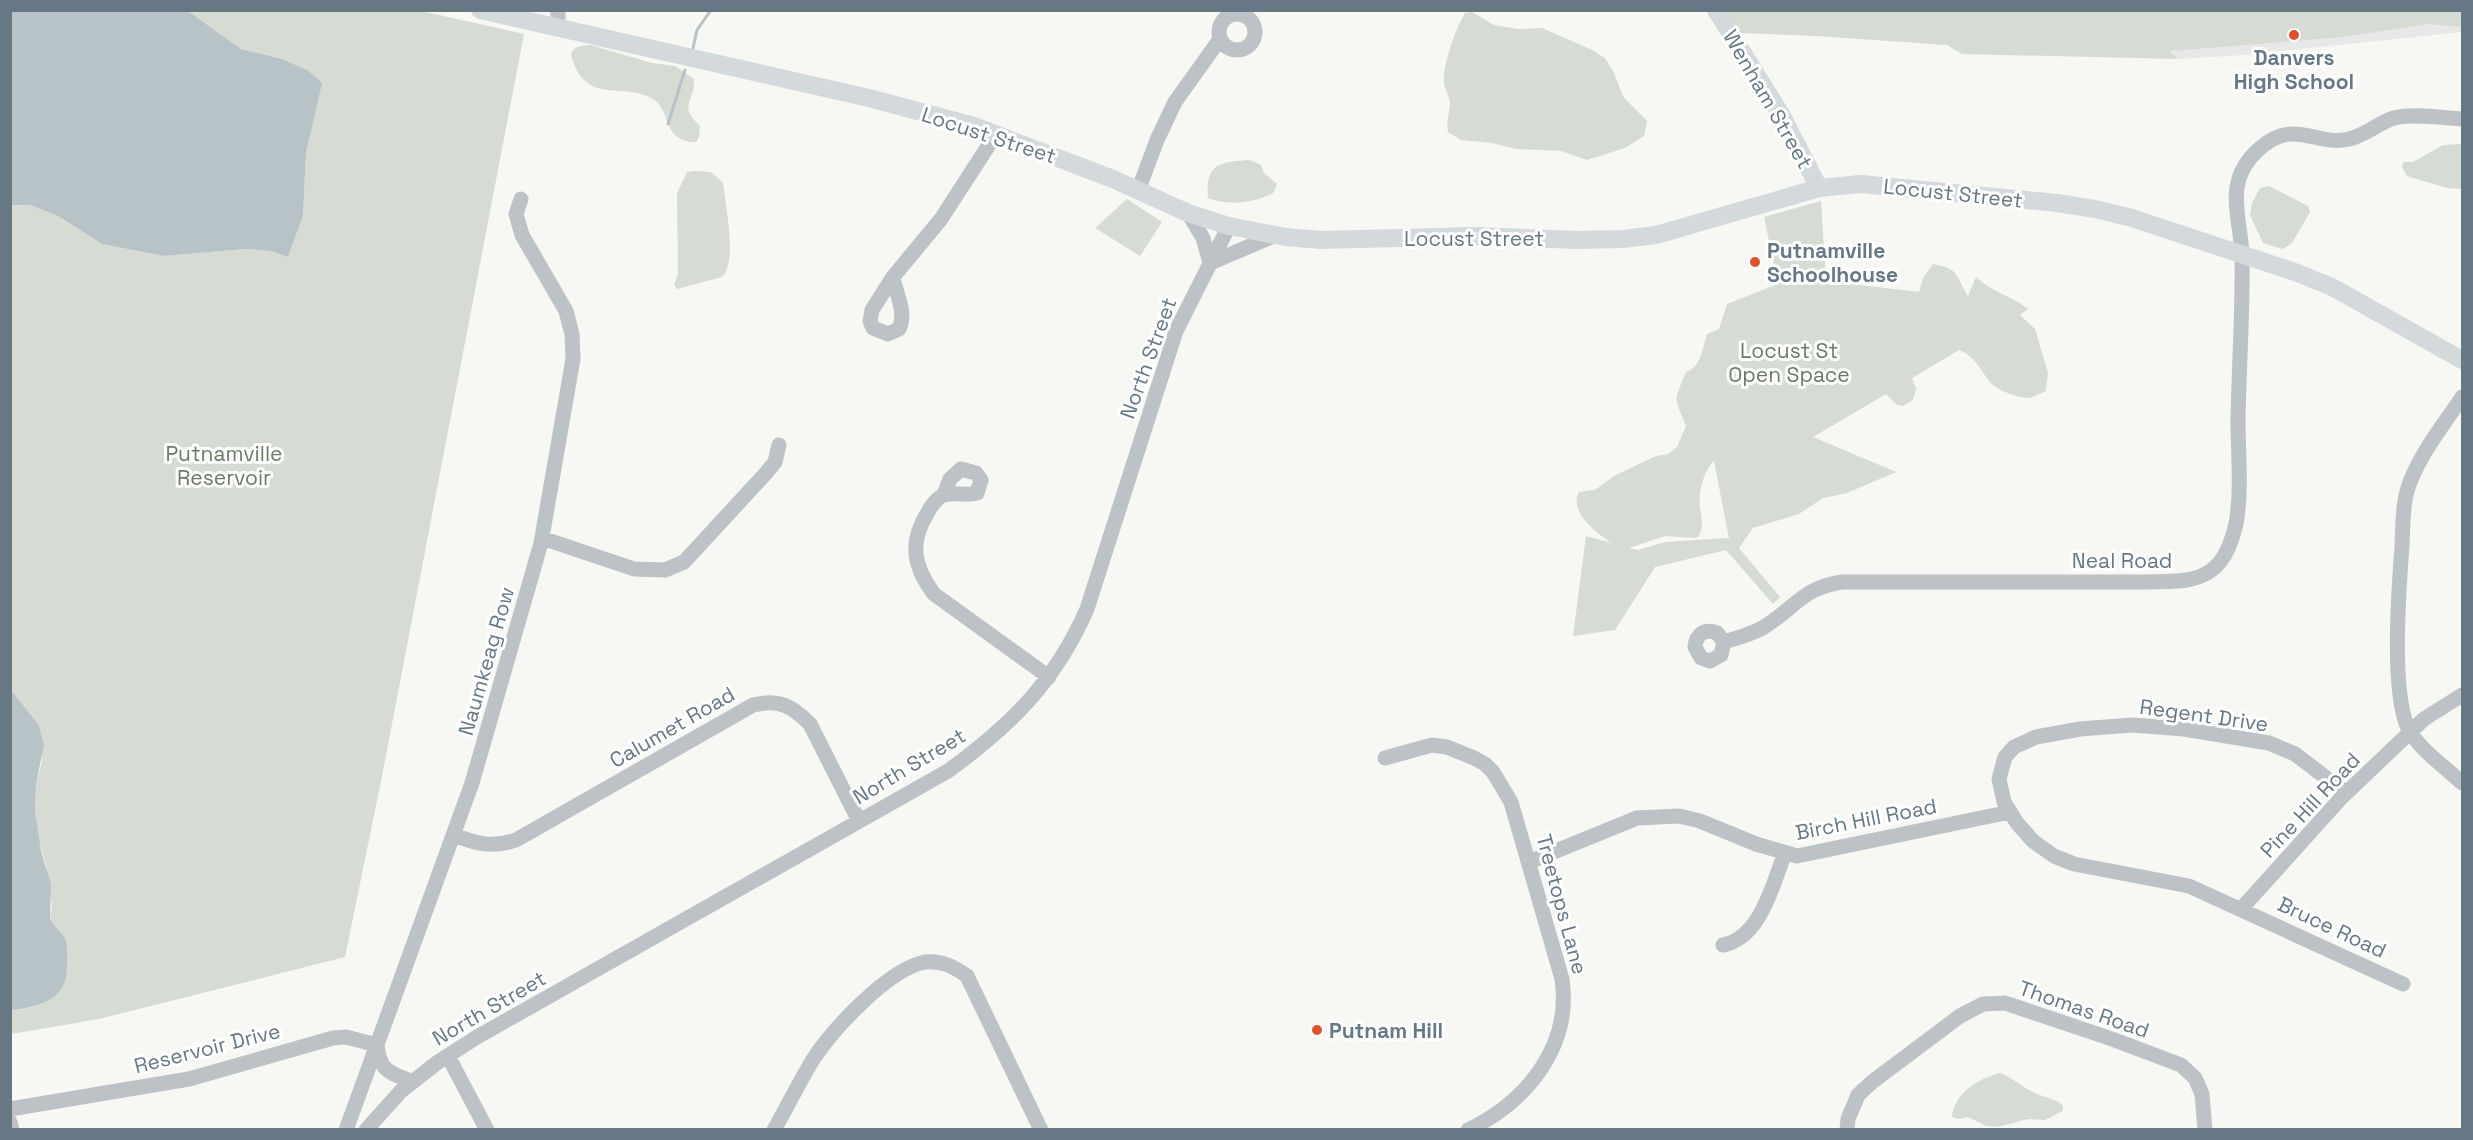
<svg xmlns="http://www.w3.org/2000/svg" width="2473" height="1140" font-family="'Space Grotesk',sans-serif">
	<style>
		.built { fill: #e7e8e7 }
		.green { fill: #d6dbd3; fill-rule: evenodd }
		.water { fill: #b7c3c7 }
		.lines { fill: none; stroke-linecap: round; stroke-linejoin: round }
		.stream { stroke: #b7c3c7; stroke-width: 3 }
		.minor { stroke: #bdc2c6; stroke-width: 15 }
		.major { stroke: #d4d9dc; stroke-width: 18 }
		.poi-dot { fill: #df502b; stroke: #fff; stroke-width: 2 }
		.labels { text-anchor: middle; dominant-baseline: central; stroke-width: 6; stroke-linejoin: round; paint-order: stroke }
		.poi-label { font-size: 21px; font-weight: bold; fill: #667884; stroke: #fff; text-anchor: start }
		.street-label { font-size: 21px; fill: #667884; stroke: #fff }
		.park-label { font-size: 21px; fill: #6a7b65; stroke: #fff }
	</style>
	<rect width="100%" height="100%" fill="#f7f7f3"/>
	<!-- built -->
	<path class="built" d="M2130 11H2462V32L2244 55 2178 59Z"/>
	<!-- green -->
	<path class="green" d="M2462 10V27L2428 24 2343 37 2170 51 2178 59 1962 54 1947 45 1816 36 1740 33 1726 11Z
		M188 11H421L524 34 383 771 345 957 99 1019 11 1034V1010C44 1008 68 998 67 961 67 954 68 944 65 938 61 931 54 926 50 919L52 906 46 865 36 832 35 812 36 785 42 761 38 724 11 690V205H30L58 216 102 244 164 256 245 249 271 251 288 257 303 216 306 153 321 83 280 58 241 49Z
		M1472 12 1494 25 1517 29 1542 28 1592 50 1605 58 1613 71 1624 98 1647 121 1644 136 1625 148 1587 160 1561 151 1516 149 1492 143 1461 140 1448 132C1446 121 1449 115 1450 104 1450 96 1444 89 1444 81 1443 64 1456 28 1465 13Z
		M590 45 652 63 675 66 694 79C695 104 677 104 700 126L699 137 696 142C662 142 672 111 653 99 622 81 584 107 571 54 575 45 582 46 590 45Z
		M2462 144V189L2447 188 2407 176 2402 167 2404 162H2413L2443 145Z
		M1250 160 1261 165 1264 173 1277 184 1273 193C1255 203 1228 206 1208 198 1205 163 1220 162 1250 160Z
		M693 171 711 172 723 183C725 203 738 263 722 277L677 289 674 285 678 274 677 193 687 172Z
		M2269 186 2308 206 2310 212 2292 243 2283 249 2263 243 2250 215 2252 203 2260 188Z
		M1127 199 1162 222 1140 256 1095 228Z
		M1821 201 1826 281 1919 292 1923 278 1933 264C1960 269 1955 275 1968 296L1976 277C1991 292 2012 296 2028 309L2020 315 2035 329 2048 373 2046 391 2030 398C2019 398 2002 392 1993 385 1981 373 1977 357 1959 350L1912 378 1916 389 1913 400 1903 406 1897 405 1886 394 1813 437 1896 472 1847 493 1823 498 1799 514 1753 528 1739 548 1780 597 1773 604 1726 550 1655 567 1615 630 1573 636 1586 536 1612 543C1597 534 1568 511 1579 492L1595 490 1614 476 1656 456 1668 454 1677 447 1686 426C1674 395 1673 404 1686 372 1701 368 1703 347 1707 334L1719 329 1727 304 1778 284 1764 217ZM1714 461 1729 538 1665 542 1638 550 1629 548 1665 536 1695 538 1699 536C1704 526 1701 518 1700 507 1698 492 1704 470 1714 461Z
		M2000 1073C2013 1078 2021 1086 2033 1092 2044 1098 2054 1097 2063 1106V1111L2045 1120 2028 1119 1998 1127 1986 1126 1968 1117 1958 1119 1952 1117C1955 1093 1977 1079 2000 1073Z"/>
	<!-- water -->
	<path class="water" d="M11 10 188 11 241 49 279 58 307 70 322 83 306 153 303 216 288 257 271 251 245 249 164 256 102 244 58 216 30 205H11Z
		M11 690 38 724 44 744 36 785 35 812 41 851 51 884 50 919C54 926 61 931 65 938 68 944 67 954 67 961 69 999 43 1007 11 1010Z"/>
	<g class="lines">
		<!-- stream -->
		<path class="stream" d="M693 48 697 30 711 10
			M668 124 685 70"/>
		<!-- minor -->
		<path class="minor" d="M1219 32a18 18 0 1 1 36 0a18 18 0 1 1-36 0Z
			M558 28V10
			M1138 191 1157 140 1175 102 1220 39
			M1188 213 1203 238 1210 263 1276 235
			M893 277C896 295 907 312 899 329L888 334 873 328 870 321 872 310 893 277 941 219 996 134
			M2462 397C2443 426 2417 457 2407 491 2402 509 2403 527 2402 546 2399 587 2390 698 2410 732 2423 752 2445 767 2462 783
			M944 495 950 479 961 469 976 473 981 480 977 493C966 496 954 492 944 495 938 497 931 506 928 512 909 542 913 566 934 594L1049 677
			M542 538 634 569 665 570 684 562 766 473 775 462 779 445
			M1724 642 1721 655 1710 661 1701 658 1695 647C1696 634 1705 628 1717 633L1724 642C1738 638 1752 634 1764 627 1795 608 1802 588 1842 582H2144C2170 581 2202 585 2220 562 2228 552 2233 537 2236 524 2242 490 2238 454 2238 420 2239 365 2243 310 2242 256 2241 216 2222 182 2259 149 2295 117 2315 147 2349 139 2366 135 2378 123 2394 118 2411 113 2444 118 2462 119
			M1385 758 1432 745 1447 747 1474 758 1485 764 1493 772 1511 802 1562 979C1572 1047 1526 1102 1468 1130
			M2346 793 2295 754 2269 743 2184 729 2132 725 2080 729 2036 737 2014 747 2005 757 1999 779 2004 802 2017 823 2033 841 2054 856 2074 864 2189 886 2403 984
			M454 835C477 844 492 848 516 840L753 705C779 699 791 705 810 724L859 821
			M1529 862 1637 818 1679 816 1700 821 1756 844 1797 856 2010 812
			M2242 908 2342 797 2424 719 2462 695
			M1723 945C1761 938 1773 883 1785 853
			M377 1045C380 1072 389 1072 413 1082
			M448 1056 487 1130
			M10 1109 189 1079 333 1038 346 1037 377 1045
			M10 1122 12 1130
			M346 1130 472 783 541 543 573 359 572 334 566 311 522 235 516 214 521 199
			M366 1130 401 1091 438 1062 477 1037 948 771C1011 725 1055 682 1087 609L1176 331 1229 226
			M774 1130C787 1107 799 1083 812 1061 832 1030 888 969 925 962 942 960 954 967 967 976L1041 1130
			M1847 1130 1848 1119 1858 1095 1872 1082 1960 1016 1983 1004 2005 1003 2112 1039 2181 1065 2195 1078 2202 1094 2205 1130"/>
		<!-- major -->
		<path class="major" d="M480 10 869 98 974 126 1113 179 1188 213 1229 226 1286 237 1320 240 1476 236 1577 240 1623 239 1656 235 1819 188 1861 184 2057 203 2095 209 2132 218 2295 272 2332 287 2462 360
			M1716 10 1782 116 1819 188"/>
	</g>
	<!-- markers -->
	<g class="poi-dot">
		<circle cx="2294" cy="35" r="6"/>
		<circle cx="1755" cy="262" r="6"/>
		<circle cx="1317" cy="1030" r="6"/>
	</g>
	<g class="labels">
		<!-- poi labels -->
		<g class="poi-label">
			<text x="2294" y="57" text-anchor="middle">Danvers<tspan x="2294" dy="24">High School</tspan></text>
			<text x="1767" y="250">Putnamville<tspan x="1767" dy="24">Schoolhouse</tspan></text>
			<text x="1329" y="1030">Putnam Hill</text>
		</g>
		<!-- street labels -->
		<g class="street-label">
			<text transform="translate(1768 99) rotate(60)">Wenham Street</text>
			<text transform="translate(989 135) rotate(18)">Locust Street</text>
			<text transform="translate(1953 193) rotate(6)">Locust Street</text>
			<text x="1474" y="238">Locust Street</text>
			<text transform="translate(1148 358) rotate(-70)">North Street</text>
			<text x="2122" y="560">Neal Road</text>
			<text transform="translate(486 661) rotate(-74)">Naumkeag Row</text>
			<text transform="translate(2204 715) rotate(8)">Regent Drive</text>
			<text transform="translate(672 727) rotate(-30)">Calumet Road</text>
			<text transform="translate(909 766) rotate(-31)">North Street</text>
			<text transform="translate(2310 805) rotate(-47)">Pine Hill Road</text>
			<text transform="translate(1866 819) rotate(-11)">Birch Hill Road</text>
			<text transform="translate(1562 904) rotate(75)">Treetops Lane</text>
			<text transform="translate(2332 927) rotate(25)">Bruce Road</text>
			<text transform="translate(489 1008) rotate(-30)">North Street</text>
			<text transform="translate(2084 1009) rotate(19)">Thomas Road</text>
			<text transform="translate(207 1048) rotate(-14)">Reservoir Drive</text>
		</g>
		<!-- park labels -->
		<g class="park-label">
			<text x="1789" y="350">Locust St<tspan x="1789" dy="24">Open Space</tspan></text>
			<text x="224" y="453">Putnamville<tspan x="224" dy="24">Reservoir</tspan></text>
		</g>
	</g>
	<!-- border -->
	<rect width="2473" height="1140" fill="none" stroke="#667884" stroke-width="24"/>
</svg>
